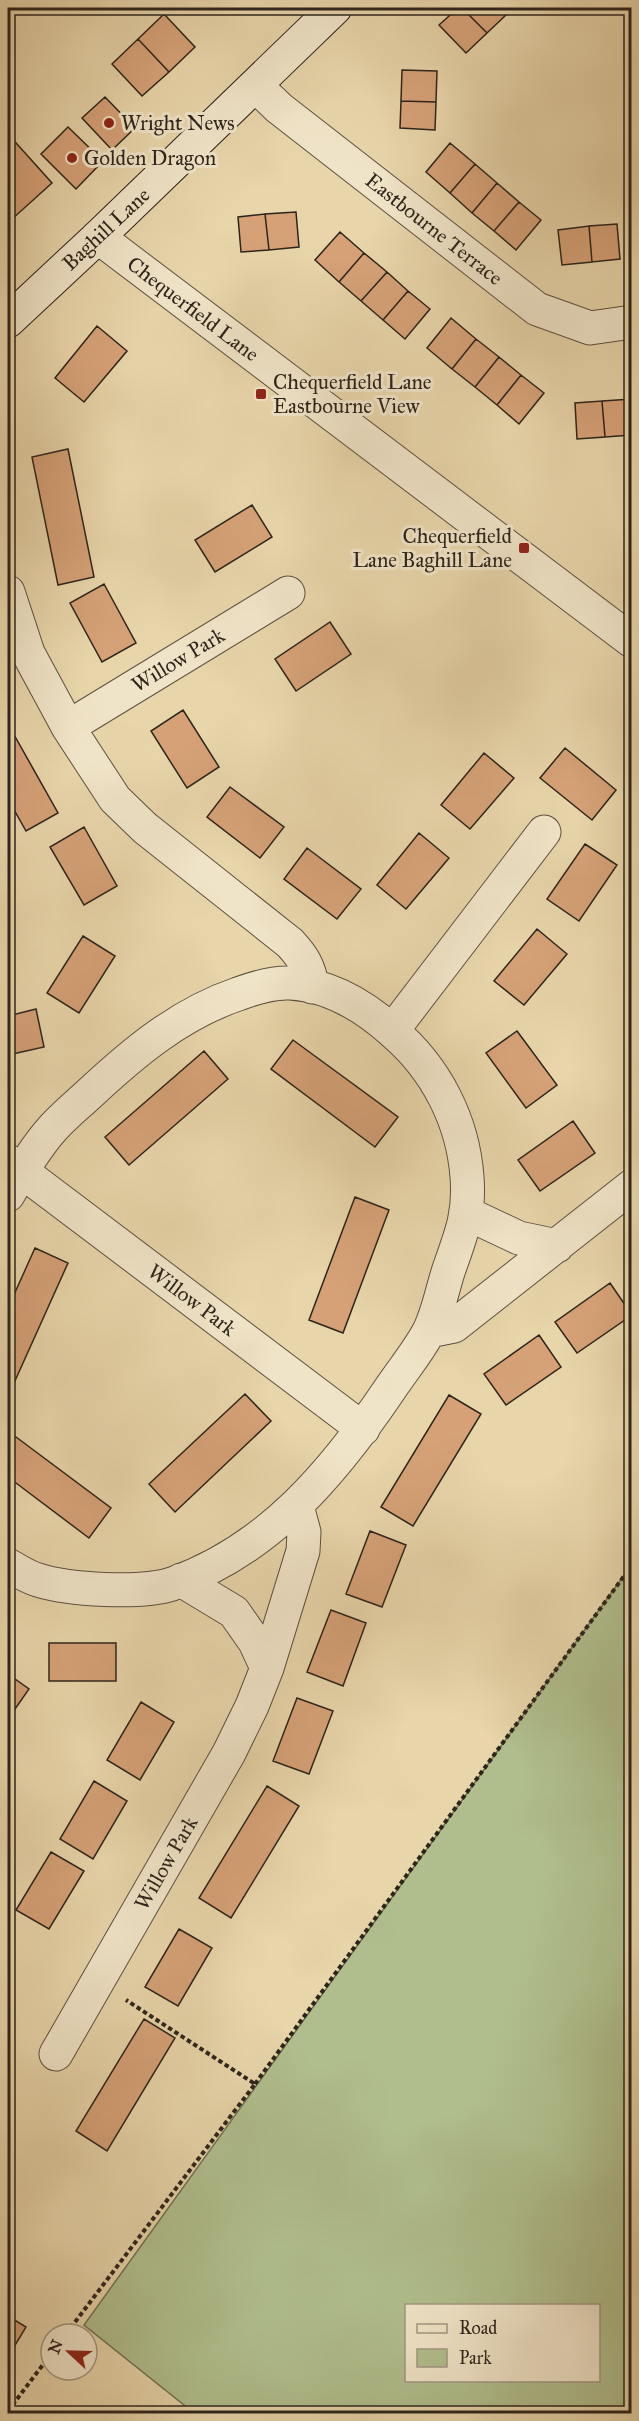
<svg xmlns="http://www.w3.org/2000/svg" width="639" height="2421" font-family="'IM FELL Great Primer',serif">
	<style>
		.green { fill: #b0be8d; stroke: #6e7154; stroke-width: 1.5; fill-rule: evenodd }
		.building { fill: #d6a177; stroke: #2d241c; stroke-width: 1.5 }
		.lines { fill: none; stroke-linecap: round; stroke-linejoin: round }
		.street-casing { stroke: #5c5040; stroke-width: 35 }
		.secondary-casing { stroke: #2d241c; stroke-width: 35 }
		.path { stroke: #2d241c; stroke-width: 4; stroke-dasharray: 4.5 3; stroke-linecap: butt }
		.street { stroke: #f0e4c8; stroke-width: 33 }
		.secondary { stroke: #f0e4c8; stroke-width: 33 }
		.poi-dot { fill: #8f2418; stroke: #f0e4c8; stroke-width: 2 }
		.labels { text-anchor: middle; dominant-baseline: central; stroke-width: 6; stroke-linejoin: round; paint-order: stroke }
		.poi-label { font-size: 21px; fill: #2d241c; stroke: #f0e4c8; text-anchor: start }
		.street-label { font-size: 21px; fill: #2d241c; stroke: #f0e4c8 }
	</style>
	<rect width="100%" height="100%" fill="#e8d5aa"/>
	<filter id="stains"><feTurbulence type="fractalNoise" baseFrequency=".00333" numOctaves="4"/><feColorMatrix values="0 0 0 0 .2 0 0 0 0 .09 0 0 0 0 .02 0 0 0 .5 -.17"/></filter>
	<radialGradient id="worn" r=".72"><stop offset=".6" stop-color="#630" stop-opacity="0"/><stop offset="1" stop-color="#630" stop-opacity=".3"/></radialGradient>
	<!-- green -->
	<path class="green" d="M630 1567 631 2413H194L84 2325ZM406 2306H598V2380H406Z"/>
	<!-- building -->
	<path class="building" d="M458 8H462L487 33 466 53 439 25Z
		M462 8H501L507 14 487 33Z
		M501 8H514L507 14Z
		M164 14 195 47 169 72 138 39Z
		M138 39 169 72 142 96 112 64Z
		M402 70 437 71 436 102 401 101Z
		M105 97 135 128 112 150 82 118Z
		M401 101 436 102 435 130 400 128Z
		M68 127 103 161 76 189 41 154Z
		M8 134 52 183 11 220 8 216Z
		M450 143 475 164 450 193 426 172Z
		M475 164 497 183 472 213 450 193Z
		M497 183 519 202 494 231 472 213Z
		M519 202 541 220 516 250 494 231Z
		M296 212 299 247 269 250 265 214Z
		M265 214 269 250 241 252 238 217Z
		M617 224 620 259 592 262 589 226Z
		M589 226 592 262 562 265 558 230Z
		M340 232 364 253 339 282 315 260Z
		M364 253 387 272 361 301 339 282Z
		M387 272 408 291 383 320 361 301Z
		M408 291 430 309 405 339 383 320Z
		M451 318 476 339 452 369 427 348Z
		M97 326 127 351 84 402 55 378Z
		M476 339 499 357 475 387 452 369Z
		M499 357 521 375 497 405 475 387Z
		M521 375 544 393 519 424 497 405Z
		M632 399V435L605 437 602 401Z
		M602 401 605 437 577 439 575 403Z
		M68 449 94 577 58 585 32 457Z
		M252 505 272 537 215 572 195 540Z
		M104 584 136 643 102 662 70 603Z
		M330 622 351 654 296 691 275 659Z
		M183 710 219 767 187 788 151 731Z
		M8 724 58 813 26 831 8 799Z
		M565 748 616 790 592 820 540 778Z
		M484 753 514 778 470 829 441 805Z
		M230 787 284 827 260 858 207 817Z
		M84 827 117 886 84 905 50 847Z
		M419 833 449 858 406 909 377 885Z
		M585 844 617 865 579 921 547 899Z
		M307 848 361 889 337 919 284 879Z
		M537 929 567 954 524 1005 494 981Z
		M83 936 115 956 79 1013 47 993Z
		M36 1009 44 1047 8 1055V1016Z
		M517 1031 557 1085 526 1108 486 1053Z
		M293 1040 398 1117 375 1147 271 1069Z
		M204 1051 228 1079 129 1165 105 1137Z
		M573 1121 595 1153 540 1191 518 1160Z
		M355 1197 389 1210 343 1333 309 1320Z
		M35 1248 68 1263 14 1383 8 1380V1308Z
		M610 1283 632 1315 577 1353 555 1322Z
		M539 1335 561 1367 506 1405 484 1374Z
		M245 1394 271 1421 175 1512 149 1484Z
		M449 1395 481 1414 413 1526 381 1507Z
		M8 1431 111 1508 89 1538 8 1477Z
		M370 1531 406 1545 382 1607 346 1594Z
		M331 1610 366 1623 343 1686 307 1672Z
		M49 1643H116V1681H49Z
		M8 1674 29 1689 8 1719Z
		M297 1698 333 1711 309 1774 273 1761Z
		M141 1702 174 1722 140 1780 107 1760Z
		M94 1781 127 1801 93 1859 60 1839Z
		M267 1786 299 1806 231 1918 199 1898Z
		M51 1852 84 1871 49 1929 16 1910Z
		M179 1929 212 1948 178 2006 145 1987Z
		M144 2019 175 2038 107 2151 76 2131Z
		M8 2316 26 2327 8 2357Z"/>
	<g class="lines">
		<!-- street casing -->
		<g class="street-casing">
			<path id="street" d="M256 86 279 108 537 309 590 328 632 322
				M98 237 632 641
				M8 592 28 653 68 727 115 799 145 828 290 943C303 957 310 968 312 987
				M68 727 288 593
				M392 1031 544 832
				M8 1161 363 1429
				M8 1195C21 1172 35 1148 53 1128 64 1116 76 1106 88 1095 133 1053 179 1014 238 994 254 988 273 982 290 983 329 985 364 1006 392 1031 436 1068 463 1121 467 1177 470 1214 461 1235 449 1269 442 1290 438 1314 428 1333 417 1353 402 1371 390 1389 334 1472 269 1550 172 1584 141 1594 69 1590 38 1580 27 1577 17 1570 8 1565
				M468 1214 519 1238 557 1246
				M429 1331 454 1326 632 1186
				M181 1580 234 1612 255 1642 267 1668
				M56 2054 229 1753 252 1706 267 1668 303 1551 304 1532 297 1506"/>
		</g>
		<!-- secondary casing -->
		<g class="secondary-casing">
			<path id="secondary" d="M8 321 98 237 335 8"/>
		</g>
		<!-- path -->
		<path class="path" d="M255 2084 632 1565
			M66 2334 255 2084 126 2000
			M8 2411 51 2354"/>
		<!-- street -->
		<use href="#street" class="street"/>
		<!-- secondary -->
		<use href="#secondary" class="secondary"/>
	</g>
	<!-- markers -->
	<g class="poi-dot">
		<circle cx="109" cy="123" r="6"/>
		<circle cx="72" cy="158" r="6"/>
		<rect x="255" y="388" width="12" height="12" rx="3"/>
		<rect x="518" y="542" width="12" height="12" rx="3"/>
	</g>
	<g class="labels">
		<!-- poi labels -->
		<g class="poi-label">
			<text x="121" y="123">Wright News</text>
			<text x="84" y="158">Golden Dragon</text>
			<text x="273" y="382">Chequerfield Lane<tspan x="273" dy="24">Eastbourne View</tspan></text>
			<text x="512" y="536" text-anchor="end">Chequerfield<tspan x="512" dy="24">Lane Baghill Lane</tspan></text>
		</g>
		<!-- street labels -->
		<g class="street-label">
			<text transform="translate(106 229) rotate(-43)">Baghill Lane</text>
			<text transform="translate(434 229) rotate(38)">Eastbourne Terrace</text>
			<text transform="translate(193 309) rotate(37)">Chequerfield Lane</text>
			<text transform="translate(178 660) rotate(-31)">Willow Park</text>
			<text transform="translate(192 1300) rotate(37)">Willow Park</text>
			<text transform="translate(166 1863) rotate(-60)">Willow Park</text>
		</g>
	</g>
	<!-- margin -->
	<rect width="639" height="2421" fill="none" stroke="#e8d5aa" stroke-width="30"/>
	<rect x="9" y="9" width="621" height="2403" fill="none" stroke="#2d241c" stroke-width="3"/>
	<rect x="15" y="15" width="609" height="2391" fill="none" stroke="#2d241c" stroke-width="1.5"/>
	<!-- legend -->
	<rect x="405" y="2304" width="195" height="78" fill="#f0e4c8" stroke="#a29783" stroke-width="1.5"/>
	<rect x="417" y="2324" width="30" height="9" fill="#f0e4c8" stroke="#a29783" stroke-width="1.5"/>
	<text x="459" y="2334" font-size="18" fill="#2d241c">Road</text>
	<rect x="417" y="2349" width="30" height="18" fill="#b0be8d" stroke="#a29783" stroke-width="1.5"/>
	<text x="459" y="2364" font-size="18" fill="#2d241c">Park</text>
	<!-- north arrow -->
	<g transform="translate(69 2352) rotate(292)"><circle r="28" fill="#f0e4c8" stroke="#a29783" stroke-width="1.5"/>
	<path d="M0-4.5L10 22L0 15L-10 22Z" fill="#8f2418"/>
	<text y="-9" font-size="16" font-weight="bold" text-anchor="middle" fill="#2d241c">N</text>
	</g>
	<rect width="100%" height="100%" filter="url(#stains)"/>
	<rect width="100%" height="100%" fill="url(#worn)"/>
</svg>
